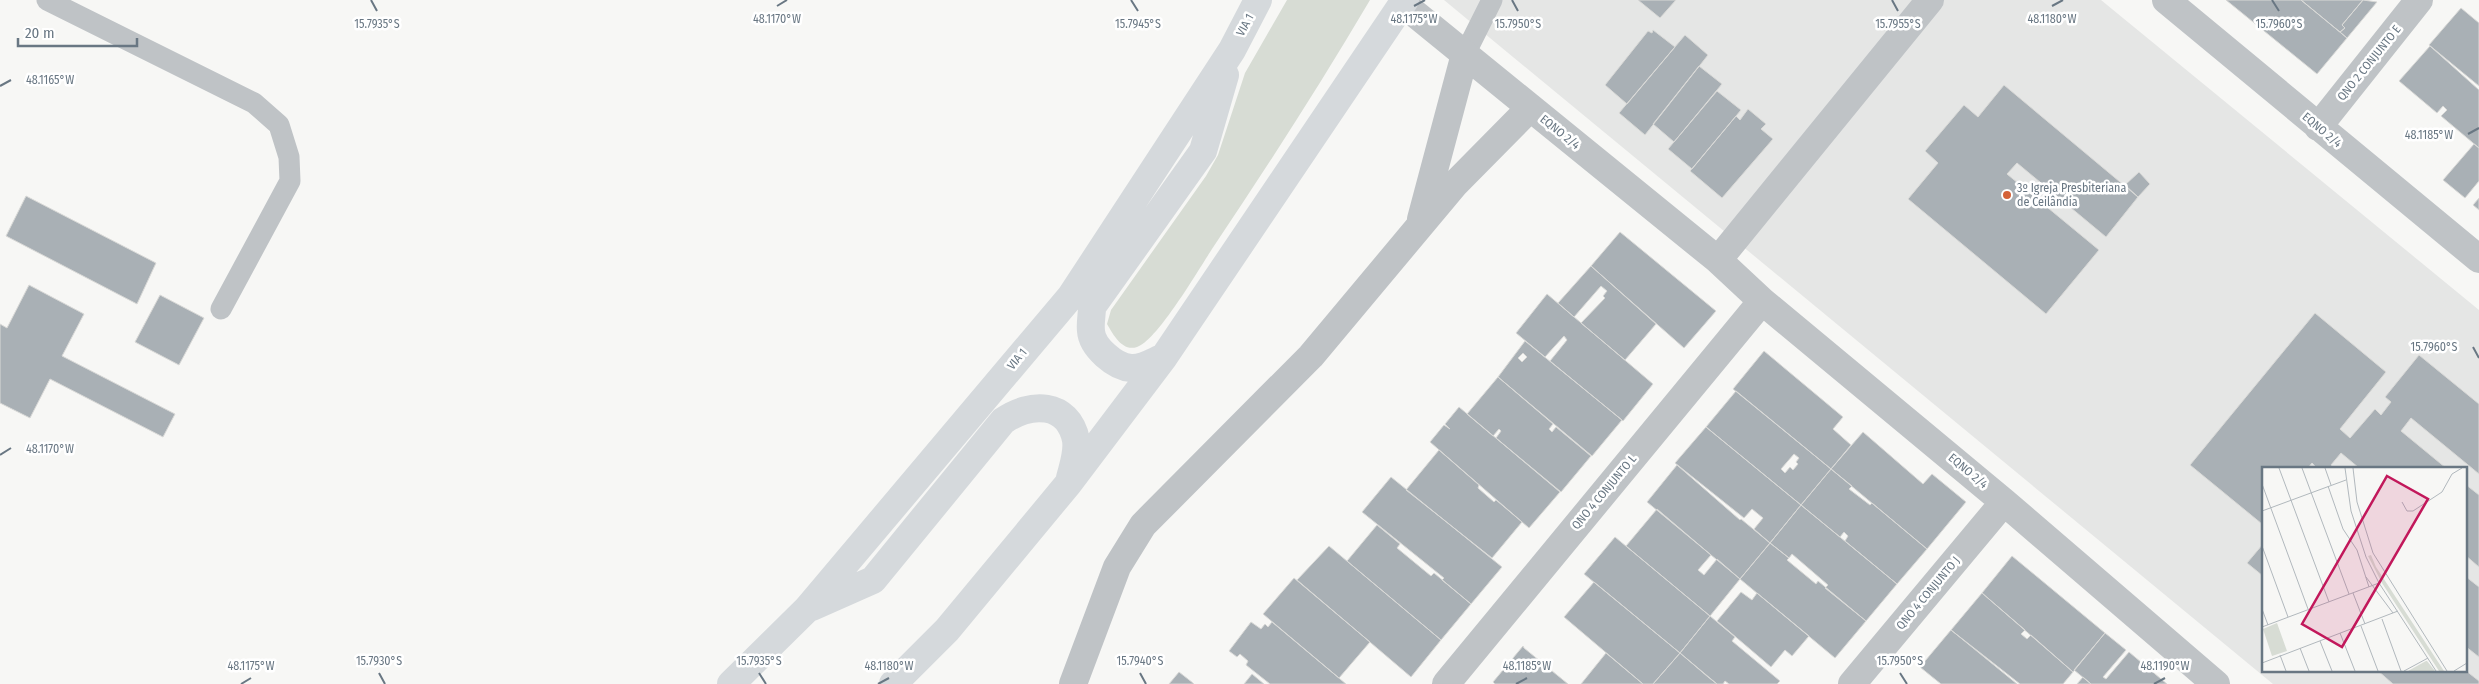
<svg xmlns="http://www.w3.org/2000/svg" width="2479" height="684" font-family="'Fira Sans Condensed',sans-serif">
	<style>
		.built { fill: #e5e6e5; fill-rule: evenodd }
		.green { fill: #d7dcd4 }
		.building { fill: #a9b0b5; stroke: #d9d9d7; fill-rule: evenodd }
		.lines { fill: none; stroke-linecap: round; stroke-linejoin: round }
		.service { stroke: #bfc3c6; stroke-width: 21 }
		.minor { stroke: #bfc3c6; stroke-width: 28 }
		.secondary { stroke: #d5d9dc; stroke-width: 28 }
		.ticks { fill: none; stroke: #697783; stroke-width: 2 }
		.poi-dot { fill: #d46137; stroke: #fff; stroke-width: 2 }
		.labels { text-anchor: middle; dominant-baseline: central; stroke-width: 5; stroke-linejoin: round; paint-order: stroke }
		.street-label { font-size: 12px; fill: #697783; stroke: #fff }
		.poi-label { font-size: 12px; fill: #697783; stroke: #fff; text-anchor: start }
		.inset-road { fill: none; stroke: #b1b8bd; stroke-width: 1 }
		.view { fill: #c2185b; fill-opacity: 0.15; stroke: #c2185b; stroke-width: 2.5 }
		.inset-edge { fill: none; stroke: #697783; stroke-width: 2.5 }
		.ticks-label { font-size: 12px; text-anchor: middle; fill: #697783; stroke: #fff; stroke-width: 5; stroke-linejoin: round; paint-order: stroke }
	</style>
	<rect width="100%" height="100%" fill="#f7f7f5"/>
	<!-- built -->
	<path class="built" d="M1444 0H2101L2479 310V684H2273ZM2263 468H2465V670H2263Z"/>
	<!-- green -->
	<path class="green" d="M1287 0H1370C1320 85 1267 167 1212 249 1199 269 1157 341 1137 347 1122 352 1113 334 1107 324L1111 310 1206 176 1218 155 1245 73Z"/>
	<!-- building -->
	<path class="building" d="M1638 0H1676L1660 18Z
		M2226 0H2301L2347 38 2317 74Z
		M2301 0H2363L2342 25 2345 28 2340 32Z
		M2363 0 2377 2 2347 38 2340 32 2345 28 2342 25Z
		M2461 8 2479 23V86L2429 45Z
		M1653 30 1675 47 1627 104 1605 85 1648 31 1652 33Z
		M1685 35 1708 55 1645 135 1619 113Z
		M2430 46 2479 90V148L2441 116 2447 110 2443 106 2437 113 2399 81Z
		M1699 66 1722 84 1674 142 1653 124Z
		M2004 85 2138 197 2106 237 2017 163 2007 174 2099 250 2046 314 1908 199 1938 163 1925 151 1964 105 1978 117Z
		M1717 91 1741 110 1692 169 1668 149Z
		M1748 109 1766 124 1761 129 1773 139 1722 198 1690 171 1736 116 1740 120Z
		M2474 144 2479 148V181L2465 198 2443 180Z
		M2139 172 2150 184 2138 197 2125 185Z
		M26 196 156 263 137 304 6 236Z
		M2479 198V210L2473 205Z
		M1620 232 1716 311 1684 348 1591 266Z
		M1591 266 1656 324 1625 360 1581 323 1605 298 1603 296 1607 291 1601 286 1574 317 1558 303Z
		M29 285 84 314 62 356 175 414 163 437 50 379 30 418 0 403V324L7 328Z
		M1547 294 1653 384 1623 421 1550 361 1567 340 1564 336 1545 357 1516 333Z
		M160 295 204 318 179 365 135 342Z
		M2315 313 2386 372 2340 429 2350 438 2375 409 2381 415 2391 402 2385 397 2419 355 2479 404V474L2411 418 2401 431 2446 468H2359L2341 453 2331 465 2334 468H2317L2312 463 2308 468H2263L2262 524 2190 465Z
		M1525 341 1622 420 1592 456 1498 377ZM1523 353 1527 357 1522 362 1518 358Z
		M1764 351 1843 417 1833 429 1851 445 1831 469 1733 389Z
		M1498 377 1553 424 1549 429 1552 432 1556 427 1591 456 1561 492 1496 438 1501 431 1499 429 1493 436 1467 414Z
		M1736 391 1831 469 1801 505 1706 427ZM1794 454 1799 458 1796 462 1798 464 1793 470 1790 467 1785 473 1781 469Z
		M1459 407 1560 492 1529 528 1430 442 1444 425 1450 429 1445 424Z
		M1706 427 1801 505 1770 543 1754 529 1763 518 1752 509 1744 518 1675 463Z
		M1863 432 1923 484 1932 474 1966 502 1927 549 1831 469Z
		M1439 450 1479 485 1478 488 1494 502 1496 500 1522 522 1492 558 1406 490Z
		M1677 465 1740 520 1741 519 1770 543 1740 579 1647 502Z
		M1831 469 1852 486 1849 489 1870 505 1872 503 1927 549 1897 584 1845 541 1848 536 1844 532 1840 537 1801 505Z
		M1391 477 1502 567 1471 604 1442 580 1444 578 1362 512Z
		M2465 484 2479 495V567L2465 555Z
		M1801 505 1897 584 1866 621 1825 588 1828 585 1792 554 1789 558 1770 543Z
		M1657 509 1711 555 1698 570 1704 575 1717 559 1740 579 1710 616 1626 546Z
		M1377 525 1400 544 1397 548 1431 576 1434 573 1471 604 1441 640 1347 561Z
		M1615 537 1710 616 1680 653 1584 574Z
		M1770 543 1789 558 1787 560 1816 584 1818 581 1866 621 1835 658 1740 579Z
		M2263 544V576L2247 563Z
		M1329 546 1441 640 1411 677 1297 580Z
		M2012 556 2105 633 2073 672 1982 593Z
		M2465 576 2479 587V657L2465 646Z
		M1294 578 1370 642 1339 678 1263 614Z
		M1594 582 1680 653 1653 684H1643L1564 617Z
		M1741 592 1752 600 1757 593 1809 636 1792 656 1785 650 1771 667 1717 621Z
		M1982 593 2025 630 2021 634 2027 639 2031 635 2073 672 2063 684H2020L1951 630Z
		M1710 616 1735 637 1732 641 1780 681 1777 684H1729L1725 681 1723 684H1717L1680 653Z
		M1251 622 1261 629 1265 624 1268 627 1272 622 1346 684H1270L1246 665 1248 661 1240 654 1237 657 1229 651Z
		M1951 630 1978 652 2017 684H1941L1931 676 1920 667Z
		M2105 633 2126 650 2103 677 2106 679 2129 652 2167 684H2091L2074 670Z
		M1523 646 1524 648 1568 684H1495L1493 682Z
		M1606 653 1643 684H1581Z
		M1680 653 1708 677 1717 684H1653Z
		M2377 670H2465L2479 681V684H2393Z
		M1179 672 1193 683 1194 684H1169Z
		M1252 674 1264 684H1244Z
		M2083 677 2091 684H2077Z"/>
	<g class="lines">
		<!-- service -->
		<path class="service" d="M47 0 254 103 279 125 289 157 290 181 221 309
			M1465 54 1492 0"/>
		<!-- minor -->
		<path class="minor" d="M2166 0 2479 259
			M1403 4 1718 260 1762 301 2004 502 2216 684
			M2318 127 2419 0
			M1421 219 1465 54
			M1718 260 1930 0
			M1073 684 1117 567 1143 525 1311 356 1454 185 1530 108
			M1446 684 1762 301
			M1852 684 2004 502"/>
		<!-- secondary -->
		<path class="secondary" d="M1164 357C1154 361 1142 369 1131 368 1115 367 1092 347 1091 331 1090 323 1092 315 1092 307L1203 151 1225 75
			M812 607 873 580 1003 421C1030 402 1068 401 1076 440 1078 453 1073 466 1070 478
			M731 684 807 609 1071 296 1232 50 1258 0
			M893 684 947 630 1068 484 1164 357 1405 0"/>
	</g>
	<!-- ticks -->
	<path class="ticks" d="M371 0 377 11M1131 0 1138 11M1512 0 1518 11M1892 0 1898 11M2272 0 2279 11M777 6 787 0M1414 6 1425 0M2052 6 2063 0M0 86 11 80M2468 134 2479 128M2473 347 2479 358M0 455 11 448M379 673 385 684M759 673 766 684M1140 673 1146 684M1900 673 1907 684M241 684 251 678M878 684 889 678M1516 684 1527 678M2154 684 2165 678"/>
	<!-- markers -->
	<circle class="poi-dot" cx="2007" cy="195" r="5"/>
	<g class="labels">
		<!-- street labels -->
		<g class="street-label">
			<text transform="translate(1245 25) rotate(-62)">VIA 1</text>
			<text transform="translate(2369 63) rotate(-51)">QNO 2 CONJUNTO E</text>
			<text transform="translate(2322 130) rotate(40)">EQNO 2/4</text>
			<text transform="translate(1560 132) rotate(39)">EQNO 2/4</text>
			<text transform="translate(1017 359) rotate(-50)">VIA 1</text>
			<text transform="translate(1968 471) rotate(40)">EQNO 2/4</text>
			<text transform="translate(1604 492) rotate(-50)">QNO 4 CONJUNTO L</text>
			<text transform="translate(1928 593) rotate(-50)">QNO 4 CONJUNTO J</text>
		</g>
		<!-- poi labels -->
		<g class="poi-label">
			<text x="2017" y="188">3º Igreja Presbiteriana<tspan x="2017" dy="14">de Ceilândia</tspan></text>
		</g>
	</g>
	<!-- overview -->
	<g transform="translate(2262 467)">
		<rect width="205" height="205" fill="#f7f7f5"/>
		<path d="M109 88 114 100 182 204H177L120 116 106 89ZM15 156 25 184 10 189 1 162ZM165 194 173 204H146L164 194Z" fill="#d7dcd4"/>
		<path class="inset-road" d="M17 1 67 135M40 1 87 127M63 1 69 18M83 1 89 44 104 90 117 116 174 204M91 1 95 35 111 86 185 204M0 17 46 142M66 19 81 62 95 83 107 120M140 35 145 44H151L180 25 190 7 200 1M0 44 84 13M0 79 26 150M104 110 131 146M91 126 103 157M0 142 6 158M120 152 139 204M99 159 116 204M0 160 117 116M78 166 93 204M58 174 70 204M38 181 47 204M18 188 24 204M0 196 136 144M142 204 166 191M192 204 205 196"/>
		<path class="view" d="M125 9 166 32 80 180 40 157Z"/>
		<rect width="205" height="205" class="inset-edge"/>
	</g>
	<g class="ticks-label">
		<text x="777" y="23">48.1170°W</text>
		<text x="1414" y="23">48.1175°W</text>
		<text x="2052" y="23">48.1180°W</text>
		<text x="2279" y="28">15.7960°S</text>
		<text x="377" y="28">15.7935°S</text>
		<text x="1138" y="28">15.7945°S</text>
		<text x="1518" y="28">15.7950°S</text>
		<text x="1898" y="28">15.7955°S</text>
		<text x="50" y="84">48.1165°W</text>
		<text x="2429" y="139">48.1185°W</text>
		<text x="2434" y="351">15.7960°S</text>
		<text x="50" y="453">48.1170°W</text>
		<text x="379" y="665">15.7930°S</text>
		<text x="759" y="665">15.7935°S</text>
		<text x="1140" y="665">15.7940°S</text>
		<text x="1900" y="665">15.7950°S</text>
		<text x="251" y="670">48.1175°W</text>
		<text x="889" y="670">48.1180°W</text>
		<text x="1527" y="670">48.1185°W</text>
		<text x="2165" y="670">48.1190°W</text>
	</g>
	<!-- scale -->
	<path d="M18 38v8h119v-8" fill="none" stroke="#697783" stroke-width="2.5"/>
	<text x="25" y="38" font-size="15" fill="#697783" stroke="#ffffff" stroke-width="4" paint-order="stroke">20 m</text>
</svg>
